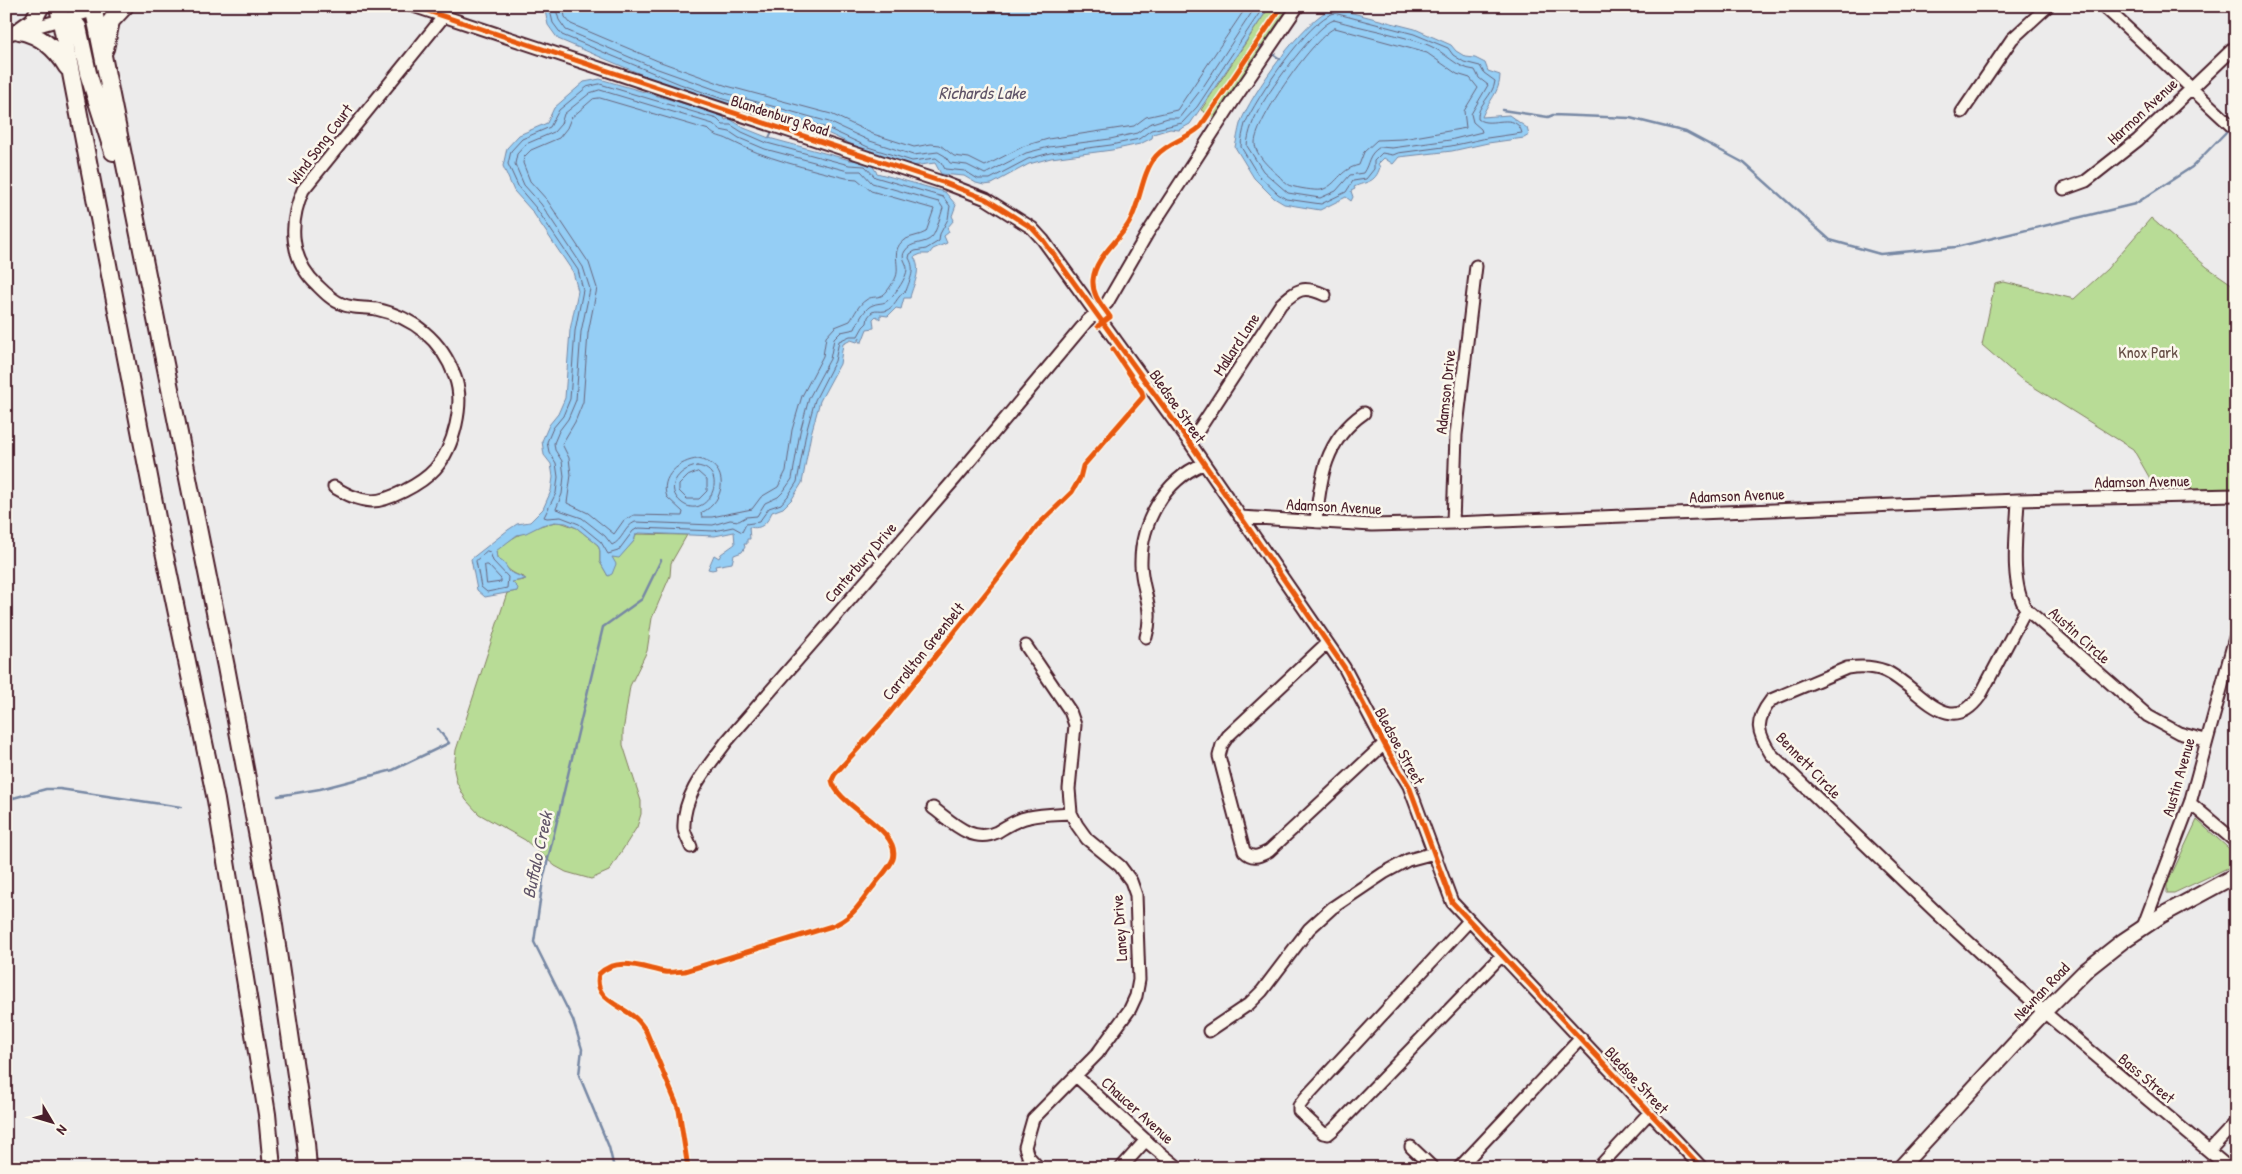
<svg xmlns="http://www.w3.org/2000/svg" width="2242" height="1174" font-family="'Patrick Hand',sans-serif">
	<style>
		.green { fill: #b8dc96; stroke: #817e60 }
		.water { fill: #95cef5; stroke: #7788a4 }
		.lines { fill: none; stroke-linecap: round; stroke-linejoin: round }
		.shore { stroke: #68657c; stroke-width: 1 }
		.stream { stroke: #7788a4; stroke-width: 2.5 }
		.minor-casing { stroke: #4a1f2b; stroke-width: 15 }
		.major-casing { stroke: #4a1f2b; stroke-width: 18 }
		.highway-casing { stroke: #4a1f2b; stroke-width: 20 }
		.minor { stroke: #fbf7ec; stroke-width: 11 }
		.major { stroke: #fbf7ec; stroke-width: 14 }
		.highway { stroke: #fbf7ec; stroke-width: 16 }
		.cycleway-casing { stroke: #fbf7ec; stroke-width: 8 }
		.cycleway { stroke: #e8590c; stroke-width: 5 }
		.labels { text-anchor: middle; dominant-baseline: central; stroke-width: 5; stroke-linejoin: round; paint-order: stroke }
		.street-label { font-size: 16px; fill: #4a1f2b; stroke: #fbf7ec }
		.park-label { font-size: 16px; fill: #664e46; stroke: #fbf7ec }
		.water-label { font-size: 18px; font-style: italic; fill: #605468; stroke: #fbf7ec }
	</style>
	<rect width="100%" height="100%" fill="#ecebeb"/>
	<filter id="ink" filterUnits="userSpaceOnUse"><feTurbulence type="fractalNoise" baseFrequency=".02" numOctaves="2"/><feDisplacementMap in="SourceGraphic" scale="10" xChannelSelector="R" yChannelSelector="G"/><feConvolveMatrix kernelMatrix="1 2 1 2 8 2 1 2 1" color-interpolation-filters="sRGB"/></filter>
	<g filter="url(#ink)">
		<!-- green -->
		<path class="green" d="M1270 6H1293L1216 119 1201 110Z
			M2151 218 2207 267 2236 287V495L2160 496 2133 449 2021 379 1982 345 1995 284 2004 282 2074 299 2107 269Z
			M560 522 577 528 598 545 600 551V562L608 576 613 561 612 557 621 555 634 541 636 534 687 535 671 563 670 576 652 618 647 651 630 686 623 732V745L641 801V814L637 827 609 871 591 879 566 872 555 866 525 840 479 814 466 800 457 783 454 770 456 750 507 593 517 591 512 582 524 580V577C511 574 506 567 497 558L496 551C507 538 543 522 560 522Z
			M2197 820 2236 855V864L2174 893H2167V884Z"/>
		<!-- water -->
		<path class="water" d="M544 6H1270L1190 124 1179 130 1170 129 1153 134 1152 138 1140 144 1112 150 1051 158 1029 164 992 184 984 185 976 183 964 176 941 174 935 163 912 166 866 151 825 132 721 104 650 78 558 39 548 25Z
			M1333 8 1415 29 1451 45 1456 51 1466 57 1475 58 1485 63 1488 71 1500 75C1500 93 1488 101 1482 117L1509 115 1527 128 1529 135 1524 138 1488 143 1452 151 1399 157 1393 164 1384 158 1378 164 1380 167C1375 184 1366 181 1354 187L1355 189 1351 191 1353 197 1351 201 1346 197 1320 210 1284 204 1274 198 1254 178 1235 147C1237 139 1238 131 1240 124 1250 95 1305 18 1333 8Z
			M600 79 723 115 725 120 730 119 744 128 769 138 850 160 870 162 877 173 945 192 956 205 952 216 954 220 947 228 949 232 944 236 947 243 933 249 929 254H921L914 257C923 271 912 286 910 298H904L901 309 896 308 888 316 880 315V319L876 316 873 319 874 328 867 329 862 342H859L860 338 857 342 851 340 843 344 840 364 820 401 811 434 802 483 792 499 783 508 772 512C767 523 762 530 749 527L750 539H747V544H744L745 547 742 552 734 555 732 563 715 566 716 569 712 570 708 569 714 555 719 558 721 554 735 544 734 532 715 536 639 533 636 534 634 541 619 558 612 557 616 564 612 574 608 576 600 562V551L598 545 577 528 566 523 555 522 542 525 526 533 517 535 496 551 497 558 504 563 510 572 526 579 512 582 518 588 517 591 485 597 477 590 471 559 508 530 517 524 530 522 543 509 551 491 553 477 551 464 544 455 542 441 549 425 558 414 565 398 570 330 578 291 573 272 532 211 514 191 503 166 507 148 519 135 547 123 554 108 584 82Z"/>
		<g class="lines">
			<!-- shore -->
			<path class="shore" d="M549 6 553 23 562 35 680 84 723 99 827 128 868 147 912 161 936 158 941 162 945 169 965 171 978 179H990L1028 159 1050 153 1111 145 1139 139 1151 130 1182 123 1197 107 1264 6
				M555 6 559 20 566 30 655 68 725 93 829 122 870 141 913 155 938 152 945 156 950 163 967 165 985 174 1026 153 1049 147 1110 139 1137 133 1149 124 1168 118H1179L1203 87 1256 6
				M563 6 565 17 571 24 658 61 727 86 831 114 873 134 914 147 931 144 940 145 954 156 969 158 985 166 1024 146 1048 139 1134 126 1146 117 1177 110 1247 6
				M1334 13 1414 34 1448 48 1453 55 1464 62 1480 66 1484 73 1495 81C1494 95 1476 106 1478 119 1490 129 1516 110 1522 133L1487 138 1451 146 1398 153 1393 155 1382 153 1374 161V169L1366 179 1353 181 1346 192 1321 204 1286 199 1278 194 1258 175 1241 147C1241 140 1243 131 1245 124 1255 100 1309 19 1334 13Z
				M1334 20C1365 29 1398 34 1428 45 1446 52 1455 68 1475 70L1479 78 1488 85 1471 114 1473 122 1481 129 1482 132 1450 140 1392 148 1380 147C1367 155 1370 163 1363 173L1350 175 1336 191 1320 198 1288 193 1263 171 1247 146C1248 132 1254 118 1261 106 1271 88 1317 24 1334 20Z
				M1335 28 1427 53 1457 74 1470 78 1478 88 1464 111 1466 128 1403 139 1377 140 1364 152 1359 165C1338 170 1338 185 1321 190 1315 191 1298 188 1291 186 1286 185 1283 180 1279 176 1271 169 1255 155 1255 143 1255 121 1316 34 1335 28Z
				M600 84 717 119 723 125H731L742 132 767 143 849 165 865 166 875 177 943 197 950 206 948 219 940 234 939 241 926 249 915 251 910 254 909 258C916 270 910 279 906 291 897 295 895 308 885 311 880 312 877 310 872 312L868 317 867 323 863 327 858 336H850L839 341 835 361 815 400 806 433 797 482 788 496 781 504 769 508 759 522 746 524 742 532 733 527 714 531 638 528 633 531 618 551 608 554 601 542 579 524 561 517 547 518 544 517 556 493 558 477 556 463 549 452 547 442 553 428 563 416 570 399 575 331 583 290 578 270 536 208 519 188 508 164 511 151 522 139 550 127 559 110 587 87Z
				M600 90 713 124 720 130 730 132 739 138 765 149 848 171H861L872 183 935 201 939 202 943 208C941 214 936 233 932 237 925 245 911 241 905 251 900 258 907 262 907 269 907 277 896 293 890 298 885 305 880 302 873 305 865 307 858 322 855 329L841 332 834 339 830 359 809 398 800 432 792 479 783 492 778 497 765 503 757 516 746 517 739 521 730 520 713 525 635 522C624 527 623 540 612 545L605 536 582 518 556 509 562 494 564 476 562 461 555 450 554 443 559 431 568 419 576 400 581 332 590 289 583 267 541 204 524 185 515 164 517 154 526 144 554 132 561 124 564 114 590 93Z
				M600 98 709 130C715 137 722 136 729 140 766 159 806 168 846 178L857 179 871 191 934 209 926 232C919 236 911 236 904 240 888 252 904 269 893 282 891 286 885 295 881 296 876 298 871 296 866 300 858 305 855 314 850 321L835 327 826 337 823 356 802 396 792 430 786 471 778 487 761 497 752 509 712 517H702L701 513C727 501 730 464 698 459 680 460 659 477 667 497L683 512 682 516 634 515 624 520 614 534 588 513 567 503 571 475 569 458 562 444 575 422 583 402 588 333 597 288 589 263 547 200 530 181 523 163 524 157 531 150 559 138 567 128 571 118 593 99Z
				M697 466C732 470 707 522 682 503 664 489 677 469 697 466Z
				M698 472 707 480V491L699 499H687L679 491V485L688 476Z
				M487 551 490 552 493 561 508 577 507 588 487 592 481 587 476 561Z
				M485 565H488L501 579V582L487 584Z"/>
			<!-- stream -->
			<path class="stream" d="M1256 44 1264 49
				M1271 53 1280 59
				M1502 110 1548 117 1553 115 1630 118 1686 132 1744 163 1830 240 1880 254 1956 247 2135 204 2192 167 2229 129
				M769 138 773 130
				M278 796 320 789 393 770 449 743 438 729
				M6 800 46 789H60L181 807
				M614 1168 609 1147 579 1075 582 1049 573 1020 534 942 543 880 603 627 642 599 661 560"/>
			<!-- minor casing -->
			<g class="minor-casing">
				<path id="minor" d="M413 6 945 183 986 199 1032 228 1043 240 1190 443 1344 667 1388 751 1409 786 1452 902 1702 1168
					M2103 6C2148 46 2191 89 2236 130
					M6 35 111 6
					M1962 112 2012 39 2048 6
					M2064 189 2086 181 2138 140 2236 46
					M1190 443 1281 304C1298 289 1303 285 1325 295
					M334 487C346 494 357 500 372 501 383 501 394 496 404 491 416 485 426 479 435 469 454 448 465 403 455 377 442 340 413 317 376 309 365 307 353 309 342 304 333 301 325 293 318 286 290 260 288 224 303 190L444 16
					M2018 500C2017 530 2009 582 2026 609L2148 716 2179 733 2205 740
					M1240 517 1372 525 1453 523 2018 500 2236 495
					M1316 522C1320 478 1325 440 1364 413
					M1453 523 1456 435 1476 266
					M2026 609 1980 696C1948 741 1918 685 1885 671 1873 666 1861 666 1847 668L1771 700C1754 722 1757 732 1771 754L1938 914 2044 1012 2229 1168
					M1146 637C1155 607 1142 593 1141 565 1140 524 1164 480 1203 464
					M1327 643 1228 736 1222 745 1219 756 1244 851C1253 860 1259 856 1269 851L1384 744
					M1026 646 1070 711 1075 725 1069 789 1071 813 1077 825 1087 839 1120 866 1131 881 1136 895 1139 980 1136 996 1130 1009 1097 1054 1033 1119 1025 1147 1028 1156 1039 1168
					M2190 803 2236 842
					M933 808C952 822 972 844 997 832 1007 826 1017 819 1029 817 1042 814 1057 814 1071 813
					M691 847C689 841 685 835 684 829 682 795 708 767 727 741L954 480 1087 321 1107 303 1147 234 1234 100 1298 6
					M1469 921 1306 1097 1299 1106V1111L1323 1133 1328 1134 1334 1129 1502 955
					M2143 927 2190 803 2236 634
					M1209 1031 1249 1004 1262 991 1309 929 1332 908 1384 873 1408 860 1434 853
					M1076 1076 1152 1146 1179 1168
					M1411 1147 1433 1168
					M2209 1151 2236 1122
					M1121 1168 1146 1140
					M1459 1168 1581 1038
					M1598 1168 1650 1112"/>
			</g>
			<!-- major casing -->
			<g class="major-casing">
				<path id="major" d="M1900 1168 2044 1012 2085 971 2123 941 2162 915 2236 875"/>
			</g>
			<!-- highway casing -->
			<g class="highway-casing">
				<path id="highway" d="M58 6 157 518 216 800 267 1114 272 1168
					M93 6 226 667 272 912 306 1143 308 1168
					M61 19 74 22 78 27 88 73 113 152
					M19 31C40 35 56 49 67 67
					M19 31 33 21 41 6
					M105 49 111 21 125 6"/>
			</g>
			<!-- minor -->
			<use href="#minor" class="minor"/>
			<!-- major -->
			<use href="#major" class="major"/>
			<!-- highway -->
			<use href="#highway" class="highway"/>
			<!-- cycleway casing -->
			<g class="cycleway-casing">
				<path id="cycleway" d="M413 6 945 183 986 199 1032 228 1043 240 1190 443 1344 667 1388 751 1409 786 1452 902 1702 1168
					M1098 326 1110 317C1102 305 1092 296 1093 280 1095 257 1118 242 1129 223 1141 202 1141 174 1156 156 1168 142 1187 139 1200 127L1282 6
					M688 1168 679 1110 646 1031C642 1025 639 1020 633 1016 618 1004 593 998 599 974 618 956 643 968 665 972 671 973 679 971 685 971L832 926C853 918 859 904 873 887 879 878 889 869 893 859 902 829 836 806 832 780L835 774 885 719 998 578 1037 526 1072 492 1080 478 1083 466 1143 397 1142 392 1113 349"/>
			</g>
			<!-- cycleway -->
			<use href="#cycleway" class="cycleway"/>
		</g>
	</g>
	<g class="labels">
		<!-- street labels -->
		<g class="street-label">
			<text transform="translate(2142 111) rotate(-43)">Harmon Avenue</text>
			<text transform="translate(780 115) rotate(18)">Blandenburg Road</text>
			<text transform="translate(320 144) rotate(-53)">Wind Song Court</text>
			<text transform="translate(1236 344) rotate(-57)">Mallard Lane</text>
			<text transform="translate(1445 392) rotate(-84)">Adamson Drive</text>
			<text transform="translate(1178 406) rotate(55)">Bledsoe Street</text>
			<text transform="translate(2142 481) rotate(-1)">Adamson Avenue</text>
			<text transform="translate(1737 495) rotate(-2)">Adamson Avenue</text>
			<text transform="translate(1334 506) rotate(3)">Adamson Avenue</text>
			<text transform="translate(860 562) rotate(-49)">Canterbury Drive</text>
			<text transform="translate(2080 635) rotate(42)">Austin Circle</text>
			<text transform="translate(923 651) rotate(-51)">Carrollton Greenbelt</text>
			<text transform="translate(1400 746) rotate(61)">Bledsoe Street</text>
			<text transform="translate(1809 765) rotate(46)">Bennett Circle</text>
			<text transform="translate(2178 777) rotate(-74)">Austin Avenue</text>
			<text transform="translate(1119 928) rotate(-94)">Laney Drive</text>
			<text transform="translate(2041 991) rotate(-46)">Newnan Road</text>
			<text transform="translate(2147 1078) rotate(40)">Bass Street</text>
			<text transform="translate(1637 1080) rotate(47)">Bledsoe Street</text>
			<text transform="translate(1138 1110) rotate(42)">Chaucer Avenue</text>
		</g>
		<!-- park labels -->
		<g class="park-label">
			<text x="2148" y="352">Knox Park</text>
		</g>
		<!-- water labels -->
		<g class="water-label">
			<text x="982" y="92">Richards Lake</text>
			<text transform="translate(537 855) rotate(-78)">Buffalo Creek</text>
		</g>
	</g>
	<!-- margin -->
	<rect width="2242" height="1174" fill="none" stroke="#fbf7ec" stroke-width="25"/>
	<rect x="12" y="12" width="2217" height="1149" fill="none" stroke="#4a1f2b" stroke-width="2" filter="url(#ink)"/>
	<!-- north arrow -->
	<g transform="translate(52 1122) rotate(128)" stroke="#fbf7ec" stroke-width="4" paint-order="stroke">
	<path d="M0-4L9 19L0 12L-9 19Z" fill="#4a1f2b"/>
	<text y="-8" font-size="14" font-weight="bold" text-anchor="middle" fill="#4a1f2b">N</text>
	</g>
</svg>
